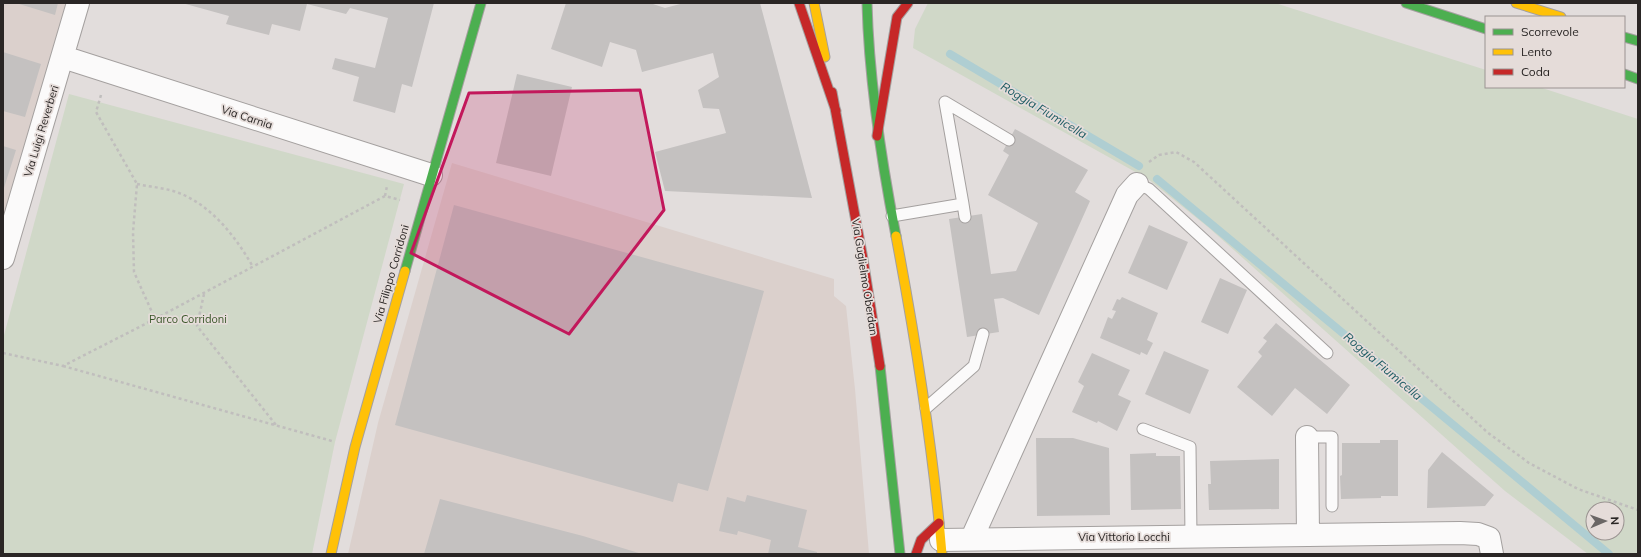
<svg xmlns="http://www.w3.org/2000/svg" width="1641" height="557" font-family="Mulish,sans-serif">
	<style>
		.built { fill: #dbd0cc }
		.green { fill: #d0d8c8; fill-rule: evenodd }
		.lines { fill: none; stroke-linecap: round; stroke-linejoin: round }
		.stream { stroke: #afced2; stroke-width: 8 }
		.building { fill: #c4c1c0 }
		.lane-casing { stroke: #a4a09f; stroke-width: 13 }
		.street-casing { stroke: #a4a09f; stroke-width: 24 }
		.fast-casing { stroke: #a4a09f; stroke-width: 11 }
		.slow-casing { stroke: #a4a09f; stroke-width: 11 }
		.jam-casing { stroke: #a4a09f; stroke-width: 11 }
		.path { stroke: #c0bebd; stroke-width: 2.5; stroke-dasharray: 3 3; stroke-linecap: butt }
		.lane { stroke: #fbfafa; stroke-width: 11 }
		.street { stroke: #fbfafa; stroke-width: 22 }
		.fast { stroke: #4caf50; stroke-width: 9 }
		.slow { stroke: #ffc107; stroke-width: 9 }
		.jam { stroke: #c62828; stroke-width: 9 }
		.marked { fill: #c2185b; fill-opacity: 0.2; stroke: #c2185b; stroke-width: 3; stroke-linejoin: round }
		.labels { text-anchor: middle; dominant-baseline: central; stroke-width: 3.5; stroke-linejoin: round; paint-order: stroke }
		.street-label { font-size: 11px; fill: #2a2625; stroke: #e5dcd9 }
		.park-label { font-size: 11px; fill: #3a5729; stroke: #e5dcd9 }
		.water-label { font-size: 12px; font-style: italic; fill: #1c5b63; stroke: #e5dcd9 }
	</style>
	<rect width="100%" height="100%" fill="#e2dddc"/>
	<!-- built -->
	<path class="built" d="M3 3H66L3 220Z
		M452 163 834 279V296L846 306 855 389 869 554H348L378 423Z"/>
	<!-- green -->
	<path class="green" d="M928 3H1275L1486 70V87H1539L1638 119V554H1588L1505 491 1208 227 1148 179 913 48 915 29ZM1593 509H1617V533H1593Z
		M69 94 404 184 335 442 312 554H3V339Z"/>
	<g class="lines">
		<!-- stream -->
		<path class="stream" d="M950 54 1139 166
			M1157 179 1609 554"/>
	</g>
	<!-- building -->
	<path class="building" d="M16 3H58L55 15Z
		M182 3H434L412 87 402 84 395 113 353 101 359 77 332 69 335 58 375 68 388 18 350 8 346 14 307 4 300 31 272 24 269 35 226 24 229 16Z
		M566 3H650L665 8 684 3H760L812 198 665 191 655 152 726 133 719 109 703 108 698 90 719 77 713 53 642 72 636 50 610 42 602 67 551 49Z
		M3 52 41 64 25 117 3 111Z
		M517 74 572 87 551 176 496 163Z
		M1015 129 1088 170 1075 192 1090 201 1039 315 1003 298 994 299 999 332 967 337 949 219 982 214 991 274 1016 271 1038 223 988 195 1009 155 1003 151Z
		M3 146 16 150 3 191Z
		M454 205 764 291 708 491 678 483 673 502 395 425Z
		M1149 225 1188 242 1167 290 1128 273Z
		M1220 278 1247 290 1228 334 1201 322Z
		M1122 297 1158 313 1147 340 1153 343 1147 355 1141 352 1140 355 1100 338 1108 317 1112 319 1116 311 1112 310 1117 299 1120 300Z
		M1276 323 1350 385 1327 414 1295 388 1272 416 1237 387 1262 356 1258 352 1267 341 1263 338Z
		M1164 351 1209 370 1190 414 1145 394Z
		M1092 353 1130 370 1118 395 1131 401 1117 431 1098 421 1097 423 1072 412 1084 386 1078 382Z
		M1036 438H1073L1109 448 1110 515 1037 516Z
		M1380 440H1398V496H1381V498L1341 499 1340 476 1342 475V443H1380Z
		M1442 452 1494 495 1485 506 1427 508 1428 470Z
		M1156 453V456H1180L1181 509 1131 510 1130 454Z
		M1279 459V509L1209 510 1208 484H1211L1210 461Z
		M747 495 807 510 798 547 817 552V554H768L771 540 738 531 737 535 719 531 727 497 745 502Z
		M440 499 583 536 642 554H424Z"/>
	<g class="lines">
		<!-- lane casing -->
		<g class="lane-casing">
			<path id="lane" d="M945 102 963 204
				M945 102 1009 140
				M1137 184 1149 189 1327 353
				M892 216 963 204 965 217
				M926 408 974 366 983 334
				M1143 429 1190 447 1191 537
				M1307 437H1332V506"/>
		</g>
		<!-- street casing -->
		<g class="street-casing">
			<path id="street" d="M63 57 431 175
				M3 258 78 3
				M1307 437 1308 535
				M972 538 1127 195 1137 184
				M941 540 1460 533 1478 534 1489 538 1492 554"/>
		</g>
		<!-- fast casing -->
		<g class="fast-casing">
			<path id="fast" d="M867 3C869 82 881 159 896 236
				M1406 3 1486 29
				M1624 37 1638 41
				M1624 74 1638 79
				M405 271 481 3
				M880 366 900 554"/>
		</g>
		<!-- slow casing -->
		<g class="slow-casing">
			<path id="slow" d="M814 3 825 57
				M1516 3 1561 17
				M896 236C916 342 933 447 942 554
				M331 554 355 447 405 271"/>
		</g>
		<!-- jam casing -->
		<g class="jam-casing">
			<path id="jam" d="M799 3 836 111
				M832 92 863 259 880 366
				M877 136 897 17 908 3
				M916 554 921 540 939 523"/>
		</g>
		<!-- path -->
		<path class="path" d="M101 95 96 112 137 184 133 232 134 272 155 319 385 196 400 200
			M1149 162 1159 155 1176 152 1194 162 1487 432 1529 463 1578 489 1638 510
			M137 184C151 187 166 188 179 193 212 206 236 237 253 267
			M385 196 387 186
			M204 294 197 326 276 425
			M3 353 63 366 155 319
			M63 366 332 441"/>
		<!-- lane -->
		<use href="#lane" class="lane"/>
		<!-- street -->
		<use href="#street" class="street"/>
		<!-- fast -->
		<use href="#fast" class="fast"/>
		<!-- slow -->
		<use href="#slow" class="slow"/>
		<!-- jam -->
		<use href="#jam" class="jam"/>
	</g>
	<!-- marked area -->
	<path class="marked" d="M640 90 664 210 569 334 411 253 469 93Z"/>
	<g class="labels">
		<!-- street labels -->
		<g class="street-label">
			<text transform="translate(247 117) rotate(18)">Via Carnia</text>
			<text transform="translate(41 131) rotate(-73)">Via Luigi Reverberi</text>
			<text transform="translate(391 274) rotate(-74)">Via Filippo Corridoni</text>
			<text transform="translate(865 277) rotate(81)">Via Guglielmo Oberdan</text>
			<text x="1124" y="537">Via Vittorio Locchi</text>
		</g>
		<!-- park labels -->
		<g class="park-label">
			<text x="188" y="319">Parco Corridoni</text>
		</g>
		<!-- water labels -->
		<g class="water-label">
			<text transform="translate(1044 110) rotate(31)">Roggia Fiumicella</text>
			<text transform="translate(1383 366) rotate(40)">Roggia Fiumicella</text>
		</g>
	</g>
	<!-- border -->
	<rect width="1641" height="557" fill="none" stroke="#2a2625" stroke-width="8"/>
	<!-- legend -->
	<rect x="1485" y="16" width="140" height="72" fill="#e5dcd9" stroke="#9a9391"/>
	<rect x="1493" y="29" width="20" height="6" fill="#4caf50" stroke="#9a9391"/>
	<text x="1521" y="36" font-size="12" fill="#2a2625">Scorrevole</text>
	<rect x="1493" y="49" width="20" height="6" fill="#ffc107" stroke="#9a9391"/>
	<text x="1521" y="56" font-size="12" fill="#2a2625">Lento</text>
	<rect x="1493" y="69" width="20" height="6" fill="#c62828" stroke="#9a9391"/>
	<text x="1521" y="76" font-size="12" fill="#2a2625">Coda</text>
	<!-- north arrow -->
	<g transform="translate(1605 521) rotate(88)"><circle r="19" fill="#e5dcd9" stroke="#9a9391"/>
	<path d="M0-3L7 15L0 10L-7 15Z" fill="#6a6665"/>
	<text y="-6" font-size="11" font-weight="bold" text-anchor="middle" fill="#2a2625">N</text>
	</g>
</svg>
